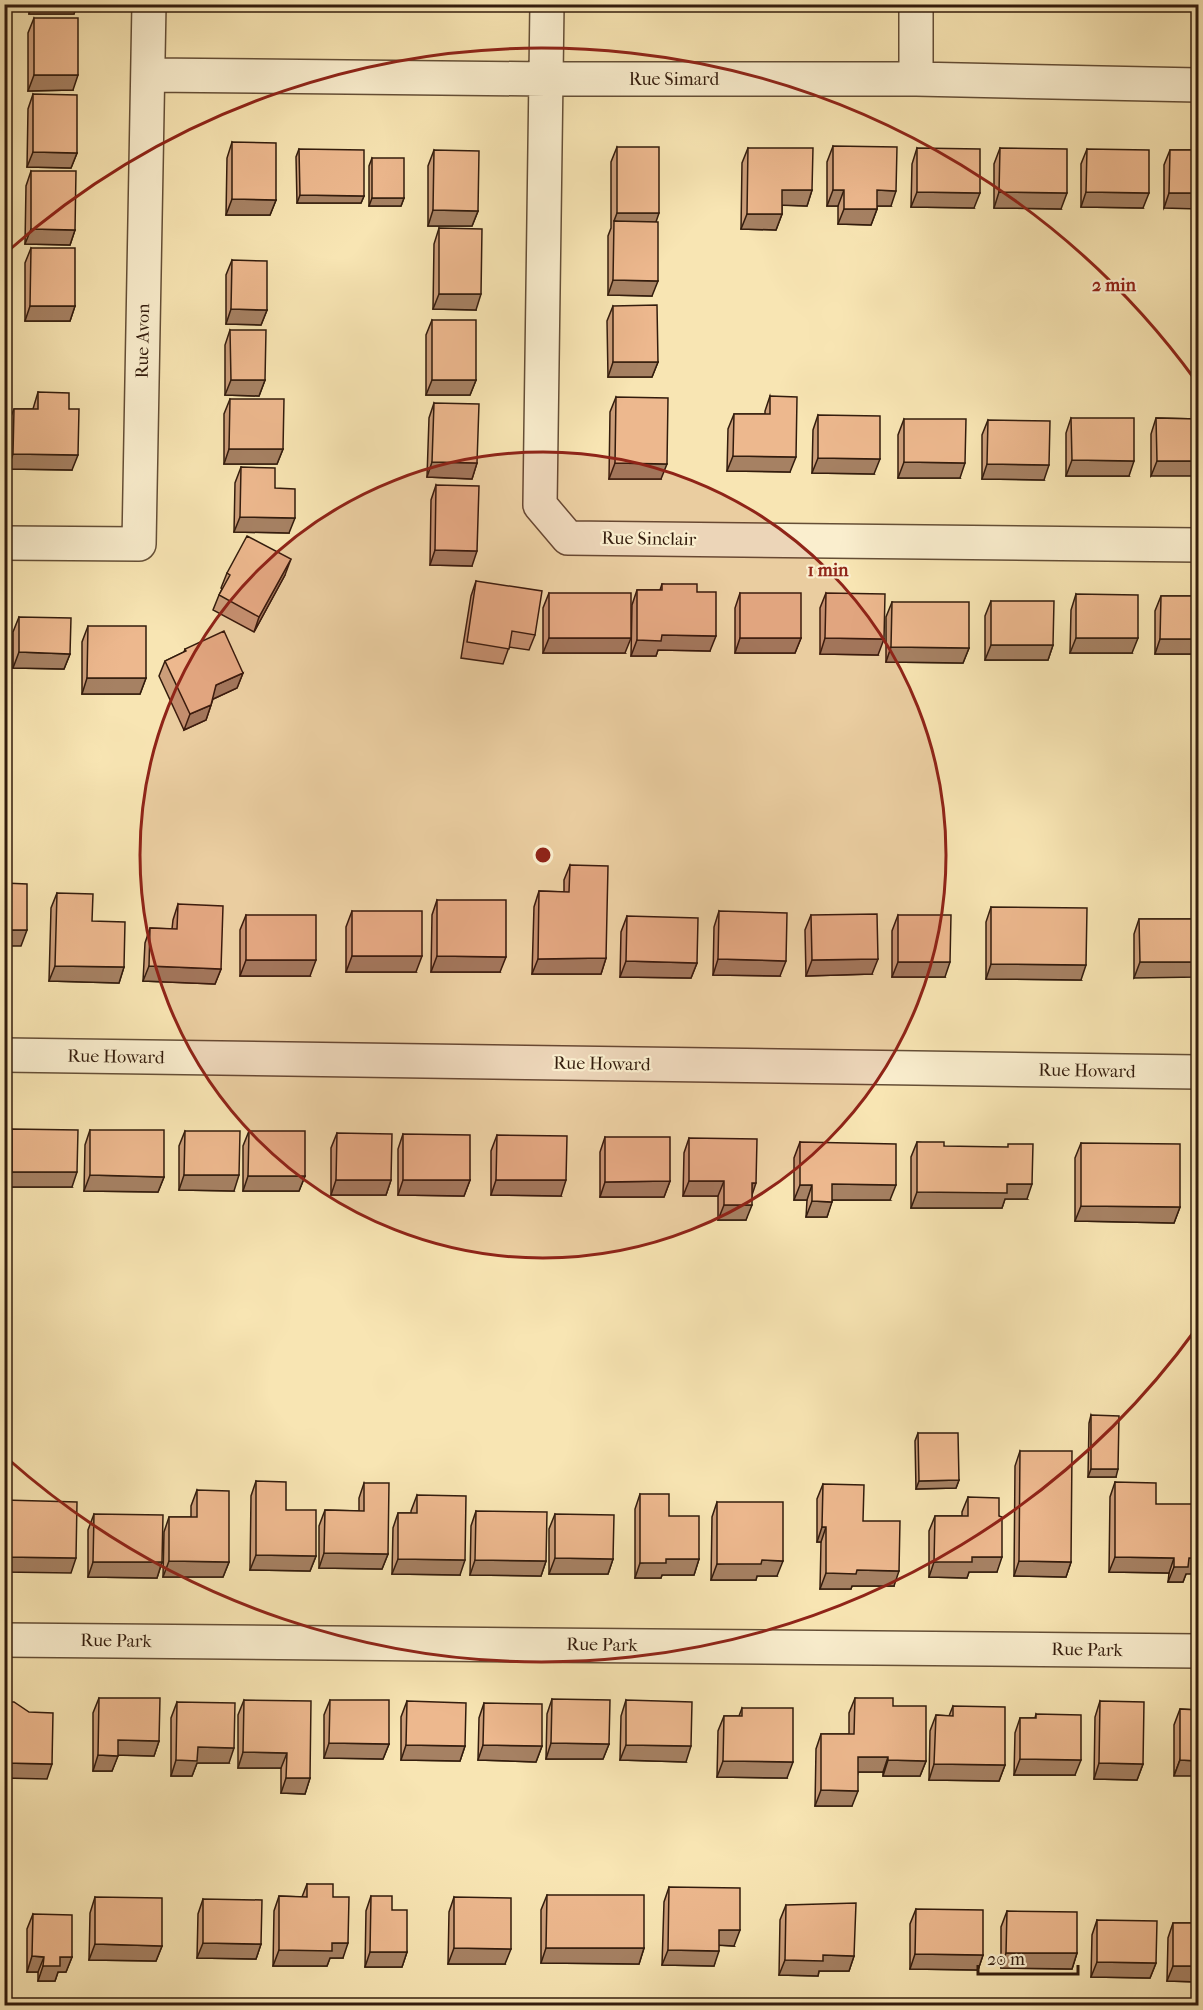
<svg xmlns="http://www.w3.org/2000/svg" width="1203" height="2010" font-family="'IM FELL French Canon',serif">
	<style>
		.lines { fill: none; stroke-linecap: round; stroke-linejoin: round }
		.minor-casing { stroke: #644e36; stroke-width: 36 }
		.minor { stroke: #faeece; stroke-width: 33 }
		.wall { fill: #cc9e7a; stroke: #331c0d; stroke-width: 1.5 }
		.shaded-wall { fill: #a68163; stroke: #331c0d; stroke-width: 1.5 }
		.building { fill: #edb88e; stroke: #331c0d; stroke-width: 1.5 }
		.ring { fill: none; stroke: #8f2418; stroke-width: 3 }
		.labels { text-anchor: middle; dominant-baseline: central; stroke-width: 4.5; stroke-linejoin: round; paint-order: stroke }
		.street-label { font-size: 18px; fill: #331c0d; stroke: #faeece }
		.centre { fill: #8f2418; stroke: #faeece; stroke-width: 3 }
		.ring-label { font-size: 18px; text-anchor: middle; font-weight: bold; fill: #8f2418; stroke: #faeece; stroke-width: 4.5; stroke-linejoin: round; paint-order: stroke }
	</style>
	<rect width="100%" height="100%" fill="#f8e5b3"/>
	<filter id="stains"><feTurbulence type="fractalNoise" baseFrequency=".00333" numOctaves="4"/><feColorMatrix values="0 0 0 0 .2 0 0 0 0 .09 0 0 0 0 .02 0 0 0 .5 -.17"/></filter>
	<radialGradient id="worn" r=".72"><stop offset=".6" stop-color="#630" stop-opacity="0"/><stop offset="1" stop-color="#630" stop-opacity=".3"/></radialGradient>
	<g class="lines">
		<!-- minor casing -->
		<g class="minor-casing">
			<path id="minor" d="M547 4 540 505 568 538 1198 545
				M149 75 546 79H916L1198 85
				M916 79V4
				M4 543 139 544 149 4
				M4 1055 1198 1072
				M4 1640 1198 1651"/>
		</g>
		<!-- minor -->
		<use href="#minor" class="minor"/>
	</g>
	<!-- wall -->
	<path class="wall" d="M29 4H77L74 14H29Z
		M34 18 73 90 28 91V33Z
		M33 94 77 153 71 168 27 167 28 109Z
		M232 142 276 200 270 215H226L227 158Z
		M833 146 891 206H877V209L871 225 838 224V206H827V162Z
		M617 147 656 222 652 296 608 295V236L611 228V162Z
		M748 148 812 190 807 206 782 205V214L776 230 741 229 742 163Z
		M917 148 974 208 911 207 912 164Z
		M1000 148 1061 209 994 208V164Z
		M299 149 364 196 361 203H297L296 157Z
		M1087 149 1143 208 1081 207V164Z
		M434 150 478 211 472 226H428V166Z
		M1170 150H1198L1164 208V165Z
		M372 158 404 198 401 206H369V166Z
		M31 171 75 230 70 245 25 244 26 186Z
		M439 228 476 310 433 309 434 244Z
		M31 248 75 306 70 321H25V263Z
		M232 260 267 310 261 325 226 324V275Z
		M613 306 658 362 652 377H608L607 321Z
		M432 320 476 380 470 395H426V335Z
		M230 330 265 380 259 396 225 395V345Z
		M38 392 69 409 72 470 8 469V424L14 409H33Z
		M770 396 790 472 727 471 728 429 734 414H765V411Z
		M616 397 661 479H609L610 412Z
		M230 399 283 449 277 464H224V414Z
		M434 403 477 463 472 479 427 477 429 418Z
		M818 415 874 474 812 473 813 430Z
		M1071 418 1129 476H1066V433Z
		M1156 418 1198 419 1151 476V434Z
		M904 419 960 478H898V435Z
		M988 420 1044 480 982 479V435Z
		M241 467 275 488 289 533 234 532 235 483Z
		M436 485 472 566 430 565 431 500Z
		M227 573 285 575 254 632 213 610 219 595 222 589 221 588Z
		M476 581 535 635 529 650 509 647 503 664 461 658 471 596Z
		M662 584 697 592 710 651 658 650 656 656H631L632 605 637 590H660Z
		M549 593 625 653H543V608Z
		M740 593 801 638 795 653H735V608Z
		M826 593 878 655 820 654V608Z
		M1076 594 1132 653H1070L1071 610Z
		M1161 596H1198V654H1155V611Z
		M991 601 1053 645 1048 660H985V616Z
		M892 602 969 648 963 663 886 662V617Z
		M19 617 70 654 64 669 13 668V632Z
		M88 626 146 678 140 694H82V642Z
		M185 649 243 673 237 688 213 699 206 720 184 730 159 676 165 661 184 652Z
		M570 865 606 958 601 974H532L534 907 539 891 564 892V880Z
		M57 893 92 921 124 967 119 983 49 981 51 908Z
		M437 900 500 972H431L432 915Z
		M178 904 221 969 215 984 143 981 145 943 150 928 172 929 173 920Z
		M991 907 1081 980 986 979V922Z
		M352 911 416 972H346V927Z
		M719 911 780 976 713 975 714 927Z
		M246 915 310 976H240V930Z
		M811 915 872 974 806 976 805 930Z
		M898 915 945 977H892V931Z
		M627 916 697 963 691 978 620 977 621 932Z
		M1139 919H1198L1134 978V934Z
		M12 1129 72 1187H7V1145Z
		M90 1130 164 1177 158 1192 84 1191 85 1145Z
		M185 1131 234 1191 179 1190V1146Z
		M249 1131 305 1176 299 1191H243V1146Z
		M337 1133 391 1180 386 1195H331V1148Z
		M403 1134 470 1180 464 1196 398 1195V1149Z
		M497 1135 561 1196 491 1195V1151Z
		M605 1137 670 1181 664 1197H600V1152Z
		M689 1138 752 1195 746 1220H718V1196H683L684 1153Z
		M800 1142 890 1200H832L827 1217H806L807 1200H794V1158Z
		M917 1142 944 1146 1027 1199H1005L1002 1208H911V1157Z
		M1081 1143 1180 1207 1174 1223 1075 1221V1158Z
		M1091 1415 1116 1477H1088L1089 1423Z
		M918 1433 959 1480 956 1488 916 1489 915 1441Z
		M1020 1451 1071 1562 1066 1577 1014 1576 1015 1466Z
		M256 1481 286 1510 316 1556 310 1571 250 1570 251 1496Z
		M1115 1482 1156 1504 1186 1574 1183 1582H1168L1169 1573 1109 1572 1110 1497Z
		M364 1483 388 1554 382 1569 319 1568V1526L325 1510 359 1511V1498Z
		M823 1484 863 1521 894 1586H852L851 1589H820L821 1542H817V1499Z
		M197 1490 229 1562 223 1577H163L164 1532 169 1517H191V1506Z
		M640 1494 669 1516 699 1559 694 1575H662L661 1578H635V1509Z
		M417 1495 460 1575 392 1574 393 1528 398 1513H411V1511Z
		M968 1497 999 1516 997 1572H969L967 1578 929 1577V1531L935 1516H962V1512Z
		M717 1502 777 1576H757L756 1580H711L712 1517Z
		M476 1511 546 1561 541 1576 470 1575 471 1526Z
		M94 1514 162 1562 157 1578 88 1577V1530Z
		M555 1514 613 1559 608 1574H549V1529Z
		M99 1698 159 1741 154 1756 118 1755 112 1771H93V1713Z
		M855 1698 893 1706 926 1761 920 1776H883V1772H858L852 1806H815L816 1749 821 1734H849V1713Z
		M552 1699 609 1744 603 1759H546L547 1714Z
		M244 1700 310 1778 305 1794 281 1793V1768H238V1715Z
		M330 1700 389 1744 383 1759 324 1758V1715Z
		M626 1700 686 1762 620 1760 621 1716Z
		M407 1701 465 1746 460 1761 401 1760V1717Z
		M1100 1701 1143 1764 1137 1780 1094 1779 1095 1717Z
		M177 1702 229 1763H197L192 1776H171V1718Z
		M484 1703 542 1746 536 1762 478 1760 479 1718Z
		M953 1706 1005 1765 999 1781 929 1780 930 1731 936 1715 949 1716Z
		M742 1708 787 1778 717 1777 718 1731 724 1716H739Z
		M1180 1709 1198 1710 1174 1776V1725Z
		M1036 1714 1075 1775H1014L1015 1733 1020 1718H1035Z
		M307 1884 333 1897 343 1958H330L327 1966H273L274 1911 279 1896 302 1897Z
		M669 1887 734 1946 719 1945 714 1966 662 1965 664 1902Z
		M547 1895 644 1948 639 1964 541 1963V1910Z
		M371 1896 392 1910 407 1952 402 1967H365L366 1911Z
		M95 1897 162 1946 156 1961 89 1960 90 1913Z
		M454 1897 505 1964H448L449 1912Z
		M203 1899 261 1944 256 1959 197 1958 198 1914Z
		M786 1905 854 1956 849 1971H819L818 1976 779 1975 780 1920Z
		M916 1909 983 1955 978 1970 910 1969V1924Z
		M1007 1911 1077 1953 1072 1969 1001 1968V1927Z
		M33 1914 72 1957 66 1972H58L55 1981H38V1972H27V1929Z
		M1097 1920 1156 1963 1150 1978 1091 1977 1092 1935Z
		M1173 1923H1198V1982L1167 1981 1168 1938Z"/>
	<!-- shaded-wall -->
	<path class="shaded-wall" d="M32 4H77L74 14H29Z
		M227 4H270V5Z
		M1057 4H1123L1122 6Z
		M1150 4H1198V6L1150 5Z
		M34 75H78L73 90 28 91Z
		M33 152 77 153 71 168 27 167Z
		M782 190H812L807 206 776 205Z
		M833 190H844L838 206H827Z
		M877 190 896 191 891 206H871Z
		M917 192 980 193 974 208 911 207Z
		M999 192 1067 193 1061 209 994 208Z
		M1086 192 1149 193 1143 208 1081 207Z
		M1169 193H1198V209L1164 208Z
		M300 195 364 196 361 203H297Z
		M372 198H404L401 206H369Z
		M232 199 276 200 270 215H226Z
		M844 209H877L871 225 838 224Z
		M433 210 478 211 472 226H428Z
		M617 213H659L654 228 614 221Z
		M747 214H782L776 230 741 229Z
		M31 229 75 230 70 245 25 244Z
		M613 280 658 281 652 296 608 295Z
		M439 294H481L476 310 433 309Z
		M30 306H75L70 321H25Z
		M231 309 267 310 261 325 226 324Z
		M613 362H658L652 377H608Z
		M231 380H265L259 396 225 395Z
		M432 380H476L470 395H426Z
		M229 449H283L277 464H224Z
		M13 454 78 455 72 470 8 469Z
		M733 456 796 457 790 472 727 471Z
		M818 458 880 459 874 474 812 473Z
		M1072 460 1134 461 1129 476H1066Z
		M1157 461H1198V476H1151Z
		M432 462 477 463 472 479 427 477Z
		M904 462 965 463 960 478H898Z
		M615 463 667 464 661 479H609Z
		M987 464 1049 465 1044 480 982 479Z
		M240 517 295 518 289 533 234 532Z
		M435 550 477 551 472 566 430 565Z
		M291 559 285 575 254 632 259 617Z
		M662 635 716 636 710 651 658 650 656 656H631L637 640Z
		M549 638H631L625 653H543Z
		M740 638H801L795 653H735Z
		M825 638 884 639 878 655 820 654Z
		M1076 638H1138L1132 653H1070Z
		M1160 639H1198V654H1155Z
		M991 645H1053L1048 660H985Z
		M891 647 969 648 963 663 886 662Z
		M19 652 70 654 64 669 13 668Z
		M243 673 237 688 211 700 216 685Z
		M87 678H146L140 694H82Z
		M211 705 206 720 184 730 190 714Z
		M7 930H27L21 946H4Z
		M352 956H422L416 972H346Z
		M437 956 506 957 500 972H431Z
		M606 958 601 974H532L538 959Z
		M718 959 786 961 780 976 713 975Z
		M878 959 872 974 806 976 812 960Z
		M246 960H316L310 976H240Z
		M626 961 697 963 691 978 620 977Z
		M898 962H950L945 977H892Z
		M1140 962H1198V977L1134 978Z
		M991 964 1086 965 1081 980 986 979Z
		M55 966 124 967 119 983 49 981Z
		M149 966 221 969 215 984 143 981Z
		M12 1172H77L72 1187H7Z
		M90 1175 164 1177 158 1192 84 1191Z
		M184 1175H239L234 1191 179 1190Z
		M248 1176H305L299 1191H243Z
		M336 1180H391L386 1195H331Z
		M403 1180H470L464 1196 398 1195Z
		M496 1180H566L561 1196 491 1195Z
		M670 1181 664 1197H600L605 1182Z
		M689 1181H724L718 1196H683Z
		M752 1183H756L751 1198Z
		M832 1184 896 1185 890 1200H827Z
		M1007 1184H1032L1027 1199H1005L1002 1208H911L917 1192Z
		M800 1185H812L807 1200H794Z
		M812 1201 832 1202 827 1217H806Z
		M724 1205H752L746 1220H718Z
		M1081 1206 1180 1207 1174 1223 1075 1221Z
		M1091 1469H1118L1116 1477H1088Z
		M959 1480 956 1488 916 1489 919 1481Z
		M822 1527H826L821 1542H817Z
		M324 1553 388 1554 382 1569 319 1568Z
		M256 1555 316 1556 310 1571 250 1570Z
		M4 1557 76 1558 71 1573 4 1572Z
		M972 1557H1002L997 1572H969L967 1578 929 1577 934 1562Z
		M1115 1557 1174 1558 1169 1573 1109 1572Z
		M555 1558 613 1559 608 1574H549Z
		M1189 1558H1198V1574H1186L1183 1582H1168L1174 1567Z
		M398 1559 465 1560 460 1575 392 1574Z
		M666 1559H699L694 1575H662L661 1578H635L640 1563Z
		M475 1560 546 1561 541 1576 470 1575Z
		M762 1560 783 1561 777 1576H757L756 1580H711L717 1564Z
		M169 1561 229 1562 223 1577H163Z
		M1019 1561 1071 1562 1066 1577 1014 1576Z
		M93 1562H162L157 1578 88 1577Z
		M857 1570 899 1571 894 1586H852L851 1589H820L826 1573Z
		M118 1740 159 1741 154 1756 113 1755Z
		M329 1743 389 1744 383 1759 324 1758Z
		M551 1743 609 1744 603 1759H546Z
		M406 1745 465 1746 460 1761 401 1760Z
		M483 1745 542 1746 536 1762 478 1760Z
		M626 1745 691 1746 686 1762 620 1760Z
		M198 1747 234 1748 229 1763H197L192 1776H171L176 1760Z
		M243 1752 287 1753 281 1768H238Z
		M98 1755 118 1756 112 1771H93Z
		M858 1757H888L883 1772H852Z
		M1020 1759 1081 1760 1075 1775H1014Z
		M888 1760 926 1761 920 1776H883Z
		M1180 1760 1198 1761V1776H1174Z
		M723 1761 793 1762 787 1778 717 1777Z
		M4 1763 52 1764 47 1779 4 1778Z
		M1099 1763 1143 1764 1137 1780 1094 1779Z
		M934 1764 1005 1765 999 1781 929 1780Z
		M286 1778H310L305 1794 281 1793Z
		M821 1790 858 1791 852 1806H815Z
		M719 1930H740L734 1946 714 1945Z
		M203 1943 261 1944 256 1959 197 1958Z
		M332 1943H348L343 1958H330L327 1966H273L279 1950Z
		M95 1944 162 1946 156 1961 89 1960Z
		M454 1948 511 1949 505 1964H448Z
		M546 1948H644L639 1964 541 1963Z
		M668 1950 719 1951 714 1966 662 1965Z
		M370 1952H407L402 1967H365Z
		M1006 1953H1077L1072 1969 1001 1968Z
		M915 1954 983 1955 978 1970 910 1969Z
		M823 1955 854 1956 849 1971H819L818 1976 779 1975 785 1960Z
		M32 1956 44 1957 38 1972H27Z
		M60 1957H72L66 1972H58L55 1981H38L43 1966Z
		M1097 1962 1156 1963 1150 1978 1091 1977Z
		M1173 1966H1198V1982L1167 1981Z"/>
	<!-- building -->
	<path class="building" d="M34 18H78V75H34Z
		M33 94 77 95V153L33 152Z
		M232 142 276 143V200L232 199Z
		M833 146 897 147 896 191 877 190V209H844V190H833Z
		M617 147H659V213H617Z
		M748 148H813L812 190H782V214H747Z
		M917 148 980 149V193L917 192Z
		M1000 148 1067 149V193L999 192Z
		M299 149 364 150V196L300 195Z
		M1087 149 1149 150V193L1086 192Z
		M434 150 479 151 478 211 433 210Z
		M1170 150H1198V193H1169Z
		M372 158H404V198H372Z
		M31 171H76L75 230 31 229Z
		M614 221 658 222V281L613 280Z
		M439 228 482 229 481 294H439Z
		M31 248H75V306H30Z
		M232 260 267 261V310L231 309Z
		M657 305 658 362H613V306Z
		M432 320H476V380H432Z
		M230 330H266L265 380H231Z
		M38 392 69 393V409H79L78 455 13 454 14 409H38Z
		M770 396 797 397 796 457 733 456 734 414H770Z
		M616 397 668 398 667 464 615 463Z
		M230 399H284L283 449H229Z
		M434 403 479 404 477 463 432 462Z
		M818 415 880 416V459L818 458Z
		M1071 418H1134V461L1072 460Z
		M1156 418 1198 419V461H1157Z
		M904 419H966L965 463 904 462Z
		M988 420 1050 421 1049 465 987 464Z
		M241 467 275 468V488L295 489V518L240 517Z
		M436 485 479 486 477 551 435 550Z
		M247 536 291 559 259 617 219 595 230 575 227 573Z
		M476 581 542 591 535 635 512 631 509 649 467 642Z
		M662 584H697V592H716V636L662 635 661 641 637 640V590H662Z
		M549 593H631V638H549Z
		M740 593H801V638H740Z
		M826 593 885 594 884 639 825 638Z
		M1076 594 1138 595V638H1076Z
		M1161 596H1198V639H1160Z
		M991 601H1054L1053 645H991Z
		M892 602H969V648L891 647Z
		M19 617 71 618 70 654 19 652Z
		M88 626H146V678H87Z
		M224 631 243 673 216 685 211 705 190 714 165 661 186 651 185 649Z
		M570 865 608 866 606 958 538 959 539 891 569 892Z
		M4 883 27 884V930H7V962H4Z
		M57 893 93 894 92 921 125 922 124 967 55 966Z
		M437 900H506V957L437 956Z
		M178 904 223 906 221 969 149 966 150 928 177 929Z
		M991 907 1087 908 1086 965 991 964Z
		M352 911H422V956H352Z
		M719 911 787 913 786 961 718 959Z
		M877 914 878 959 812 960 811 915Z
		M246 915H316V960H246Z
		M898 915H951L950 962H898Z
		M627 916 698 918 697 963 626 961Z
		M1139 919H1198V962H1140Z
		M12 1129 78 1130 77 1172H12Z
		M90 1130H164V1177L90 1175Z
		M185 1131H240L239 1175H184Z
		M249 1131H305V1176H248Z
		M337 1133 392 1134 391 1180H336Z
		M403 1134 470 1135V1180H403Z
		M497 1135 567 1136 566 1180H496Z
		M605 1137H670V1181L605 1182Z
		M689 1138 757 1139 756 1183H752V1205H724V1181H689Z
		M800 1142 896 1144V1185L832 1184V1202L812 1201V1185H800Z
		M917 1142H944V1146L1008 1147V1144H1033L1032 1184H1007V1193L917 1192Z
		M1081 1143 1180 1144V1207L1081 1206Z
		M1091 1415 1119 1416 1118 1469H1091Z
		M918 1433H958L959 1480 919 1481Z
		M1020 1451H1072L1071 1562 1019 1561Z
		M256 1481 286 1482V1510H316V1556L256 1555Z
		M1115 1482 1156 1483V1504H1198V1558H1189L1188 1567H1174V1558L1115 1557Z
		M364 1483H389L388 1554 324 1553 325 1510 364 1511Z
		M823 1484 864 1485 863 1521H900L899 1571 857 1570 856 1574 826 1573V1527H822Z
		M197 1490 229 1491V1562L169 1561V1517H197Z
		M640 1494H669V1516H699V1559H666V1563H640Z
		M417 1495 466 1496 465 1560 398 1559V1513H417Z
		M968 1497 999 1498V1516L1002 1517V1557H972V1562H934L935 1516H968Z
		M4 1500 77 1502 76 1558 4 1557Z
		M717 1502H783V1561L762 1560 761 1564H717Z
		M476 1511 547 1512 546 1561 475 1560Z
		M94 1514 163 1515 162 1562H93Z
		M555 1514 614 1515 613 1559 555 1558Z
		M99 1698H160L159 1741 118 1740V1756L98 1755Z
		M855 1698H893V1706H926V1761L888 1760V1757H858V1791L821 1790V1734H854Z
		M552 1699 610 1700 609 1744 551 1743Z
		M244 1700 311 1701 310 1778H286L287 1753 243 1752Z
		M330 1700H389V1744L329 1743Z
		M626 1700 692 1702 691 1746 626 1745Z
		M407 1701 466 1703 465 1746 406 1745Z
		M1100 1701 1144 1702 1143 1764 1099 1763Z
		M4 1702H14L29 1712 53 1713 52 1764 4 1763Z
		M177 1702 235 1703 234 1748 198 1747 197 1761 176 1760Z
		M484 1703 542 1704V1746L483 1745Z
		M953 1706 1005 1707V1765L934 1764 936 1715 953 1716Z
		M742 1708H793V1762L723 1761 724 1716H742Z
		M1180 1709 1198 1710V1761L1180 1760Z
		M1036 1714 1081 1715V1760L1020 1759V1718H1036Z
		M307 1884H333V1897H349L348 1943H332V1951L279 1950V1896L307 1897Z
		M669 1887 740 1888V1930H719V1951L668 1950Z
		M547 1895H644V1948H546Z
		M371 1896H392V1910H407V1952H370Z
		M95 1897 162 1898V1946L95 1944Z
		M454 1897 511 1898V1949L454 1948Z
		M203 1899 262 1900 261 1944 203 1943Z
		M856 1903 854 1956 823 1955V1961L785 1960 786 1905Z
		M916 1909 983 1910V1955L915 1954Z
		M1007 1911 1077 1912V1953H1006Z
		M33 1914 72 1915V1957H60V1966H43L44 1957 32 1956Z
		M1097 1920 1157 1921 1156 1963 1097 1962Z
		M1173 1923H1198V1966H1173Z"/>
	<!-- distance rings -->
	<circle cx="543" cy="855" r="403" fill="#8f2418" fill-opacity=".12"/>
	<g class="ring">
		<circle cx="543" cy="855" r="403"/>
		<path d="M1196 1329A807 807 0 0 1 8 1459M8 251A807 807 0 0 1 1196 381"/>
	</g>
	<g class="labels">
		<!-- street labels -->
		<g class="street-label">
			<text x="674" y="79">Rue Simard</text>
			<text transform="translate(143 341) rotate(-89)">Rue Avon</text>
			<text transform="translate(649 539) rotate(1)">Rue Sinclair</text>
			<text transform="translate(116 1057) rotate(1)">Rue Howard</text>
			<text transform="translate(602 1064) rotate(1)">Rue Howard</text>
			<text transform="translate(1087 1071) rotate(1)">Rue Howard</text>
			<text transform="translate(116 1641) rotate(1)">Rue Park</text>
			<text transform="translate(602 1645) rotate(1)">Rue Park</text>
			<text transform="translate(1087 1650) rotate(1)">Rue Park</text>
		</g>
	</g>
	<circle cx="543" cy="855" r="9" class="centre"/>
	<g class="ring-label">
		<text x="1114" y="291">2 min</text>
		<text x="828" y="576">1 min</text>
	</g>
	<!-- margin -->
	<rect width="1203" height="2010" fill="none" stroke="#f8e5b3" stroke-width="24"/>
	<rect x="6" y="6" width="1191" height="1998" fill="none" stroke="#331c0d" stroke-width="3"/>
	<rect x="12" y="12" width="1179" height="1986" fill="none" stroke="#331c0d" stroke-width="1.5"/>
	<!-- scale -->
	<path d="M978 1965v9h100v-9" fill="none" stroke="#331c0d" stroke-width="3"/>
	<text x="987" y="1965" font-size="18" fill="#331c0d" stroke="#faeece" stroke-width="4.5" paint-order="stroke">20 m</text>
	<rect width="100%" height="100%" filter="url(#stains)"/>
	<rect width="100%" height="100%" fill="url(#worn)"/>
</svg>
